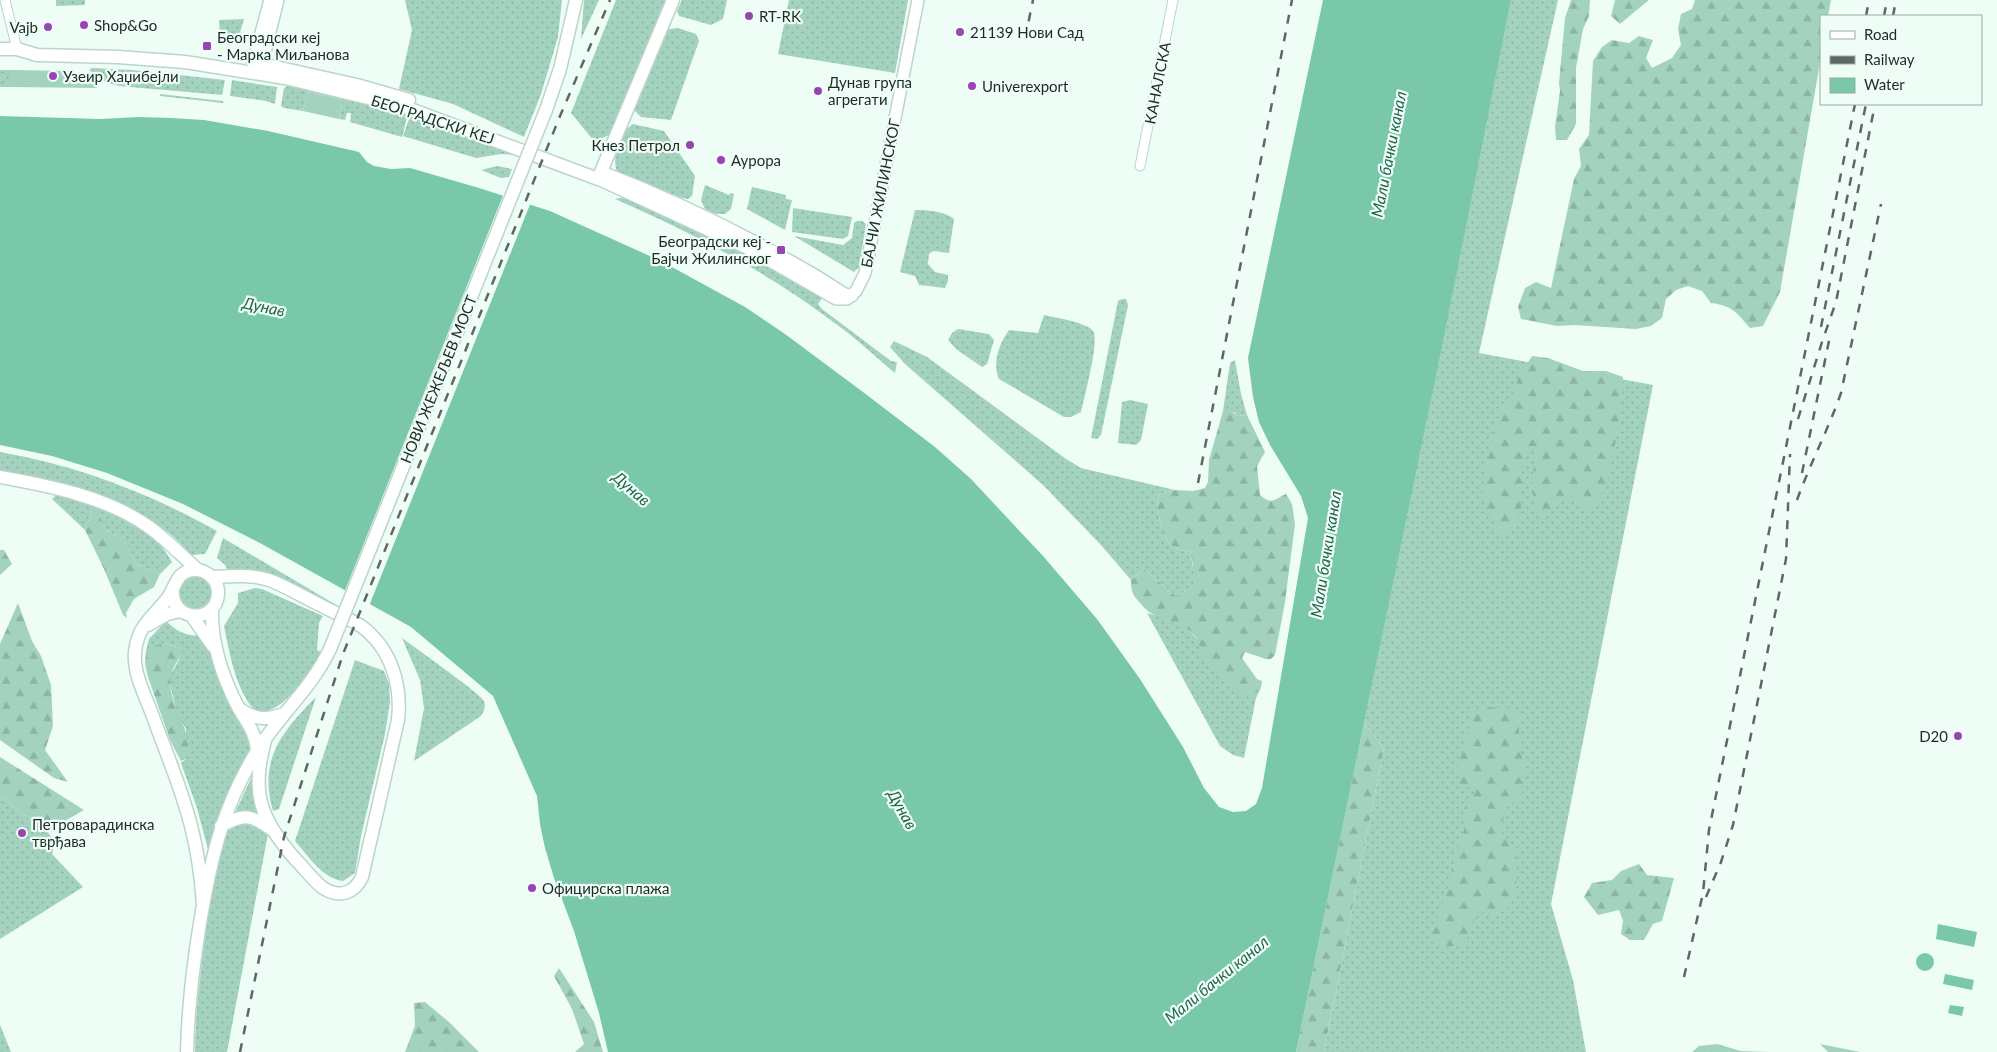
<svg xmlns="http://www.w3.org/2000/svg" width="1997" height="1052" font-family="Lato,sans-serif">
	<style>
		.grass { fill: url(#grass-dots) }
		.forest { fill: url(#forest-firs) }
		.green { fill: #a3d2bf }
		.water { fill: #79c8aa }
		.pier { fill: #eefef7 }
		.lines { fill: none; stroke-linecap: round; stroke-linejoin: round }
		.minor-casing { stroke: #bad5c9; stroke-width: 11 }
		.tertiary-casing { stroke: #bad5c9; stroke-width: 14 }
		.secondary-casing { stroke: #bad5c9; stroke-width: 15 }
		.minor { stroke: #fff; stroke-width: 9 }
		.tertiary { stroke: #fff; stroke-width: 11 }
		.secondary { stroke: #fff; stroke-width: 12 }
		.rail { stroke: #5c6863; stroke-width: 2.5; stroke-dasharray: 9 9; stroke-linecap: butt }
		.secondary-bridge-casing { stroke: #bad5c9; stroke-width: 15; stroke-linecap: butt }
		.secondary-bridge { stroke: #fff; stroke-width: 12 }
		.poi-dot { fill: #9844b1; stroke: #eefef7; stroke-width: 2 }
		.labels { text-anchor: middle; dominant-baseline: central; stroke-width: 4.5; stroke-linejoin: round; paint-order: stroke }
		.poi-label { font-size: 15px; fill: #1f2925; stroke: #eefef7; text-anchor: start }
		.street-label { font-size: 15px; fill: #1f2925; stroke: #eefef7 }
		.water-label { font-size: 16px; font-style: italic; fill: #26634f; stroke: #eefef7 }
	</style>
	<defs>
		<pattern id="grass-dots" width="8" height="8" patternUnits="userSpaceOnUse" patternTransform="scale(1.25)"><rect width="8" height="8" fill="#a3d2bf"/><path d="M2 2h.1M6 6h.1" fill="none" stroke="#8cb4a4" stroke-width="1.8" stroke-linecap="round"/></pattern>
		<pattern id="forest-firs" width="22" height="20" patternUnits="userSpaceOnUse" patternTransform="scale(1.25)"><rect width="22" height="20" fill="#a3d2bf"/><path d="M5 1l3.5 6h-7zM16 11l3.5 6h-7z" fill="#8cb4a4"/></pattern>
	</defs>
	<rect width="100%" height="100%" fill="#eefef7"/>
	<!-- grass -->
	<path class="grass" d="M56 0H85V5L56 6Z
		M405 0H562L558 37 541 94 524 137 453 104 399 89 412 30Z
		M584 0H599L581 39Z
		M616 0H665L610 135 594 141 571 113Z
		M682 0H727L723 19 711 25 679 16 677 11Z
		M789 0H908L895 73 778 54Z
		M1511 0H1558L1479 353 1653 385 1551 904 1573 980 1586 1052H1324L1384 748 1364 723Z
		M244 19 239 36 235 42 220 38 219 20Z
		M678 28 696 34 699 41 671 120 641 117 634 110 635 104 665 34 669 29Z
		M92 68 133 70 225 80 222 95 119 86 105 82 89 70Z
		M0 70H22L21 82 17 87H0Z
		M232 80 277 87 275 104 266 101 230 96Z
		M289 85 295 88 302 86 408 114 402 137 350 122 351 113H347L345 120 339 119 343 100 308 92 303 111 284 108 281 106 284 88Z
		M160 94 223 101V103L160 96Z
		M411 113 517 155 501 154 476 158 403 136Z
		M633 124 664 131 695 176 692 196 688 199 682 198 617 171C611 158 621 131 633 124Z
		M497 166 512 169 509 177 501 178 481 170Z
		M705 185 729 195 731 193 734 194 731 209 725 214H716L705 209 701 200Z
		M752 187 786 195V199L792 200 785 230 747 209Z
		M625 197 752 256 823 297 818 304 822 309 891 361 897 362 895 373C876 357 857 339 836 324 769 273 693 233 615 199Z
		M793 208 852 217 848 236 843 239 792 232Z
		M915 210C926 210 945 211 954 219L949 253 933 251 929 254 928 264 935 272 948 275V281L945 288 919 285 915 276 900 272Z
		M857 221H862L866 224 859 267 854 272 794 236 843 245 852 238 854 223Z
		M1122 299H1126L1128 305 1101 435 1097 439 1091 438 1118 301Z
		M1044 315C1056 318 1086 322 1093 331 1100 340 1084 398 1081 412L1071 417H1064L999 379C992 363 999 344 1009 330L1038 333Z
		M958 329 989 334 994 340 987 364 982 367 956 349 948 340 952 333Z
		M894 341 927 357 1066 459 1081 468 1175 490 1157 495C1157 509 1161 539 1174 547 1178 550 1185 551 1190 552 1192 562 1196 577 1193 587L1176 596 1144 569 1131 580 1100 544 1043 485 905 364 890 347Z
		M1235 360 1241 394 1247 415 1238 416 1234 412 1223 411 1230 363Z
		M1130 400 1148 404 1141 440 1136 445 1118 443 1122 402Z
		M0 452C77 465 149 493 217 531L205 554 191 555C161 518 120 504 75 492 50 485 25 478 0 472Z
		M58 493C103 508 148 518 172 562L160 574 136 564 126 544 116 535 105 529 98 511H92L85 530 52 499Z
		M223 538 338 606 335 612 292 589 230 573 225 565 217 558Z
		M178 593a17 17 0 1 1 34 0a17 17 0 1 1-34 0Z
		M255 588 262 589 323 616 319 623 317 650 321 652C313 668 270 736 248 702 234 680 229 651 224 626L238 603V593Z
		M1147 613C1159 617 1177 620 1187 628 1202 641 1232 694 1248 695 1254 695 1257 692 1261 688L1256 698 1244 758 1233 755 1220 746Z
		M166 621C177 632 188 637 203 635L256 750 210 857 197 808 181 763 186 759V729L177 714 170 684 171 674 179 660 180 648 165 643 146 651 149 639Z
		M402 638C414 647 481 694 484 701 486 706 484 711 481 716L414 761 424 708 420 680Z
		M355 660 384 671 389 684 390 702 385 734 361 836 355 873 343 881C323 879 308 856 295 841Z
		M316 697 279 809 273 811C258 759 282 732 316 697Z
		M254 772 262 815H234Z
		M0 797 47 831 55 842 52 854 83 887 0 939Z
		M245 821 264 829 268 834 227 1052H195C195 1019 199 986 203 953 208 911 213 869 226 829Z
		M0 1025 11 1052H0Z"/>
	<!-- forest -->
	<path class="forest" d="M1571 0H1590L1589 16 1583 29 1576 68V124L1567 140H1556L1555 127 1560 91 1559 83 1565 18Z
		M1615 0H1649L1620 24 1611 16Z
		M1695 0H1831L1828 16H1821V57L1780 292 1763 326 1750 328C1736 312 1733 306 1711 303L1702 291 1688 286 1676 290 1666 299 1662 318 1651 326 1636 329 1574 325 1557 326 1521 319 1518 307 1525 288 1536 282 1551 288 1574 179 1581 166 1579 149 1589 135 1593 61 1602 47 1612 40 1629 43 1639 36 1653 40 1646 58 1652 68 1672 58 1681 45 1678 29 1681 14 1692 9Z
		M1532 356 1548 358 1583 371H1606L1623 377C1623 400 1612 480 1600 499 1598 503 1593 506 1589 510L1569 498 1553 507 1541 518C1527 492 1533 474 1537 446H1529L1522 467 1521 509 1514 528 1500 538 1492 514 1482 499 1484 474 1500 411 1512 395 1519 376Z
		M1227 408 1238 416 1247 415 1265 452 1257 466 1260 495C1272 505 1273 500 1286 494L1292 504 1295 524 1285 602 1275 655 1271 659H1266L1245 652 1242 658 1257 679 1262 681 1261 688C1257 692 1254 696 1247 695 1234 693 1210 666 1200 656 1200 652 1200 645 1198 641 1189 620 1157 625 1141 604 1133 595 1131 593 1131 580L1144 569 1176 596 1193 587V564L1190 552C1185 551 1178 550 1174 547 1161 539 1157 509 1157 495L1175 490 1193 491 1205 488 1208 482 1209 460 1223 411Z
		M98 510 105 529 116 535 126 544 136 564 160 574 154 587 134 599 126 613 127 618 123 615 104 569 85 530 92 511Z
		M0 550H4L12 564 0 575Z
		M18 603 32 641 41 656 51 685 53 726 45 750 68 782 54 778 0 740V644Z
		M165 643 180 648 183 652C179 659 172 668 171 676 166 708 197 731 186 759L181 761 170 740 148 677 145 664 146 651 153 646Z
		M1487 707 1519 709V748L1524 764 1523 790 1518 799 1504 809 1502 834 1516 853 1517 877 1513 901 1505 911 1492 915 1478 911 1465 943 1445 948 1430 940 1449 884 1455 852 1464 834 1463 811 1477 789 1459 785 1457 764 1465 746 1472 709Z
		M1364 723 1384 748 1324 1052H1296Z
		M0 757 84 810 47 831 0 797Z
		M1639 864 1647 875 1674 878 1662 921 1653 924 1644 940H1630L1621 934 1623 921 1619 910 1598 915 1584 897 1592 883 1612 880 1621 871Z
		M559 968 594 1022 603 1052H575L584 1044 572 1009 554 976Z
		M425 1002 449 1022 479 1052H405L415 1026 414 1003Z
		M1717 1044 1741 1051 1769 1052H1692L1699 1046Z
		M1820 1044 1860 1052H1828Z"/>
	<!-- green -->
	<path class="green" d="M11 70 72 71 88 80 97 88 10 87Z
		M308 92 343 100 339 119 303 111Z"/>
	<!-- water -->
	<path class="water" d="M1323 0H1511L1442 346 1296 1052H608L599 1013 574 931 554 878 545 848 540 824 537 796 493 696 411 627 260 543 183 504 107 473 52 456 0 445V116L100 119 138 117 172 118 204 120 268 131 359 152 367 162 374 166 391 169 410 168 479 188 550 211 661 261 745 307 785 334 863 392 935 447 971 479 1043 556 1097 619 1140 679 1183 747 1204 788 1219 807 1233 812 1246 811 1256 804 1262 788 1308 518 1301 496 1270 445 1259 422 1253 397 1248 358Z
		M1938 924 1977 932 1974 947 1936 939Z
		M1916 962a9 9 0 1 1 18 0a9 9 0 1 1-18 0Z
		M1945 974 1974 980 1972 990 1943 984Z
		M1950 1005 1964 1007 1962 1016 1948 1013Z"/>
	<!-- pier -->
	<path class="pier" d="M504 193 531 202 369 606 344 593Z"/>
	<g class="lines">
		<!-- minor casing -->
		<g class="minor-casing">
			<path id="minor" d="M5 0 17 49
				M1140 166 1173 0"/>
		</g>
		<!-- tertiary casing -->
		<g class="tertiary-casing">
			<path id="tertiary" d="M270 0 253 62 256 73 262 64 278 0
				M602 172C672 199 740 232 806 270 819 277 832 286 845 294L852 296
				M598 179 749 249 836 299H847L856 291 865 273 918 0"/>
		</g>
		<!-- secondary casing -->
		<g class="secondary-casing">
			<path id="secondary" d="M0 49H17L37 55 118 57 185 62 285 78 405 107 598 179 673 0
				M253 62 357 85 409 100
				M546 110 560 69 576 0
				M0 477C50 486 107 497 149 527 167 540 182 556 198 570
				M212 577C230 576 251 574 269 580 286 586 303 597 320 605 333 612 348 618 361 626 391 648 402 685 398 720L362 877C354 894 339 898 323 888 313 880 305 869 296 860 259 818 250 791 266 737
				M173 588C169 622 216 625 218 594 219 581 207 569 194 570 176 571 176 587 167 599 152 618 138 625 135 652 133 673 145 695 152 714 162 742 174 770 183 799 195 834 201 870 203 907
				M212 609C211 643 223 678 238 707 246 721 256 733 257 750
				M191 615 213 646
				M148 625 167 614 181 611
				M240 709C255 720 267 720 284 714
				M221 826C243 814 251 814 271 829
				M187 1052C188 1009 193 966 200 923 211 858 222 808 257 751 279 715 312 688 330 649"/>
		</g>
		<!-- minor -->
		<use href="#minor" class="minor"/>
		<!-- tertiary -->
		<use href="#tertiary" class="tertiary"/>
		<!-- secondary -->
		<use href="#secondary" class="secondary"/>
		<!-- rail -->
		<path class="rail" d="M1866 16 1869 0
			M1884 16 1887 0
			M1893 16 1896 0
			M1025 39 1033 0
			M1821 327 1866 104
			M1798 419 1822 342 1836 302 1875 104
			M1802 473 1830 336
			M1198 483 1292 0
			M1797 500C1810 464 1828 430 1841 393L1881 204
			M1706 897 1721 862 1733 825 1786 559 1790 454
			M1684 977 1703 893 1709 830 1855 104
			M240 1052 284 837 343 654 560 116 610 0"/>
		<!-- secondary-bridge casing -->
		<g class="secondary-bridge-casing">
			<path id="secondary-bridge" d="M330 649 546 110"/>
		</g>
		<!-- secondary-bridge -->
		<use href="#secondary-bridge" class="secondary-bridge"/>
	</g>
	<!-- markers -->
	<g class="poi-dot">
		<circle cx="749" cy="16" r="5"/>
		<circle cx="84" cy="25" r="5"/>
		<circle cx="48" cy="27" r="5"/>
		<circle cx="960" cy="32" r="5"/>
		<rect x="202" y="41" width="10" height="10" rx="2.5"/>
		<circle cx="53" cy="76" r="5"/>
		<circle cx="972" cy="86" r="5"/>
		<circle cx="818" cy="91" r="5"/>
		<circle cx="690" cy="145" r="5"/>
		<circle cx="721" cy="160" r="5"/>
		<rect x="776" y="245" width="10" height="10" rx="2.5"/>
		<circle cx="1958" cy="736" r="5"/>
		<circle cx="22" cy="833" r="5"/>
		<circle cx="532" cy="888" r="5"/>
	</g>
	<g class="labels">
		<!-- poi labels -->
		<g class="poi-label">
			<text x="759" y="16">RT-RK</text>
			<text x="94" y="25">Shop&amp;Go</text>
			<text x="38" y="27" text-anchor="end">Vajb</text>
			<text x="970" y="32">21139 Нови Сад</text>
			<text x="217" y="37">Београдски кеј<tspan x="217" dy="17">- Марка Миљанова</tspan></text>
			<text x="63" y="76">Узеир Хаџибејли</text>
			<text x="828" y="82">Дунав група<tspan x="828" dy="17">агрегати</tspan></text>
			<text x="982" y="86">Univerexport</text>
			<text x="680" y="145" text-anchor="end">Кнез Петрол</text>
			<text x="731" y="160">Аурора</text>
			<text x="771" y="241" text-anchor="end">Београдски кеј -<tspan x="771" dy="17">Бајчи Жилинског</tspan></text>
			<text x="1948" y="736" text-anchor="end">D20</text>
			<text x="32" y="824">Петроварадинска<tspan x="32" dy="17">тврђава</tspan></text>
			<text x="542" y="888">Официрска плажа</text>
		</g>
		<!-- street labels -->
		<g class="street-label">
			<text transform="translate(1157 83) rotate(-79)">КАНАЛСКА</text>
			<text transform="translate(433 119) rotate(18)">БЕОГРАДСКИ КЕЈ</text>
			<text transform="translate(880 193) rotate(-79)">БАЈЧИ ЖИЛИНСКОГ</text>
			<text transform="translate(438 379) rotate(-68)">НОВИ ЖЕЖЕЉЕВ МОСТ</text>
		</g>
		<!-- water labels -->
		<g class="water-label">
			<text transform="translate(1388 154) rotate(-79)">Мали бачки канал</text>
			<text transform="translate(264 306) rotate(12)">Дунав</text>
			<text transform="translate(632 488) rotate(41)">Дунав</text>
			<text transform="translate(1325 554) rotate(-81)">Мали бачки канал</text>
			<text transform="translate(903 809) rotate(61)">Дунав</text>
			<text transform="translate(1216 979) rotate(-39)">Мали бачки канал</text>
		</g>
	</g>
	<!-- legend -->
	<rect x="1820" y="15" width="162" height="90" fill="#eefef7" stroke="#9ba9a3"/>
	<rect x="1830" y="31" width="25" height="8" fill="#ffffff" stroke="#9ba9a3"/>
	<text x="1864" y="40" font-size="15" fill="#1f2925">Road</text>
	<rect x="1830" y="56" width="25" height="8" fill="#5c6863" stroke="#9ba9a3"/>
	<text x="1864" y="65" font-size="15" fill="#1f2925">Railway</text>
	<rect x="1830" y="78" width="25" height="15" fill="#79c8aa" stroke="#9ba9a3"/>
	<text x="1864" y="90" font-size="15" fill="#1f2925">Water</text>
</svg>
